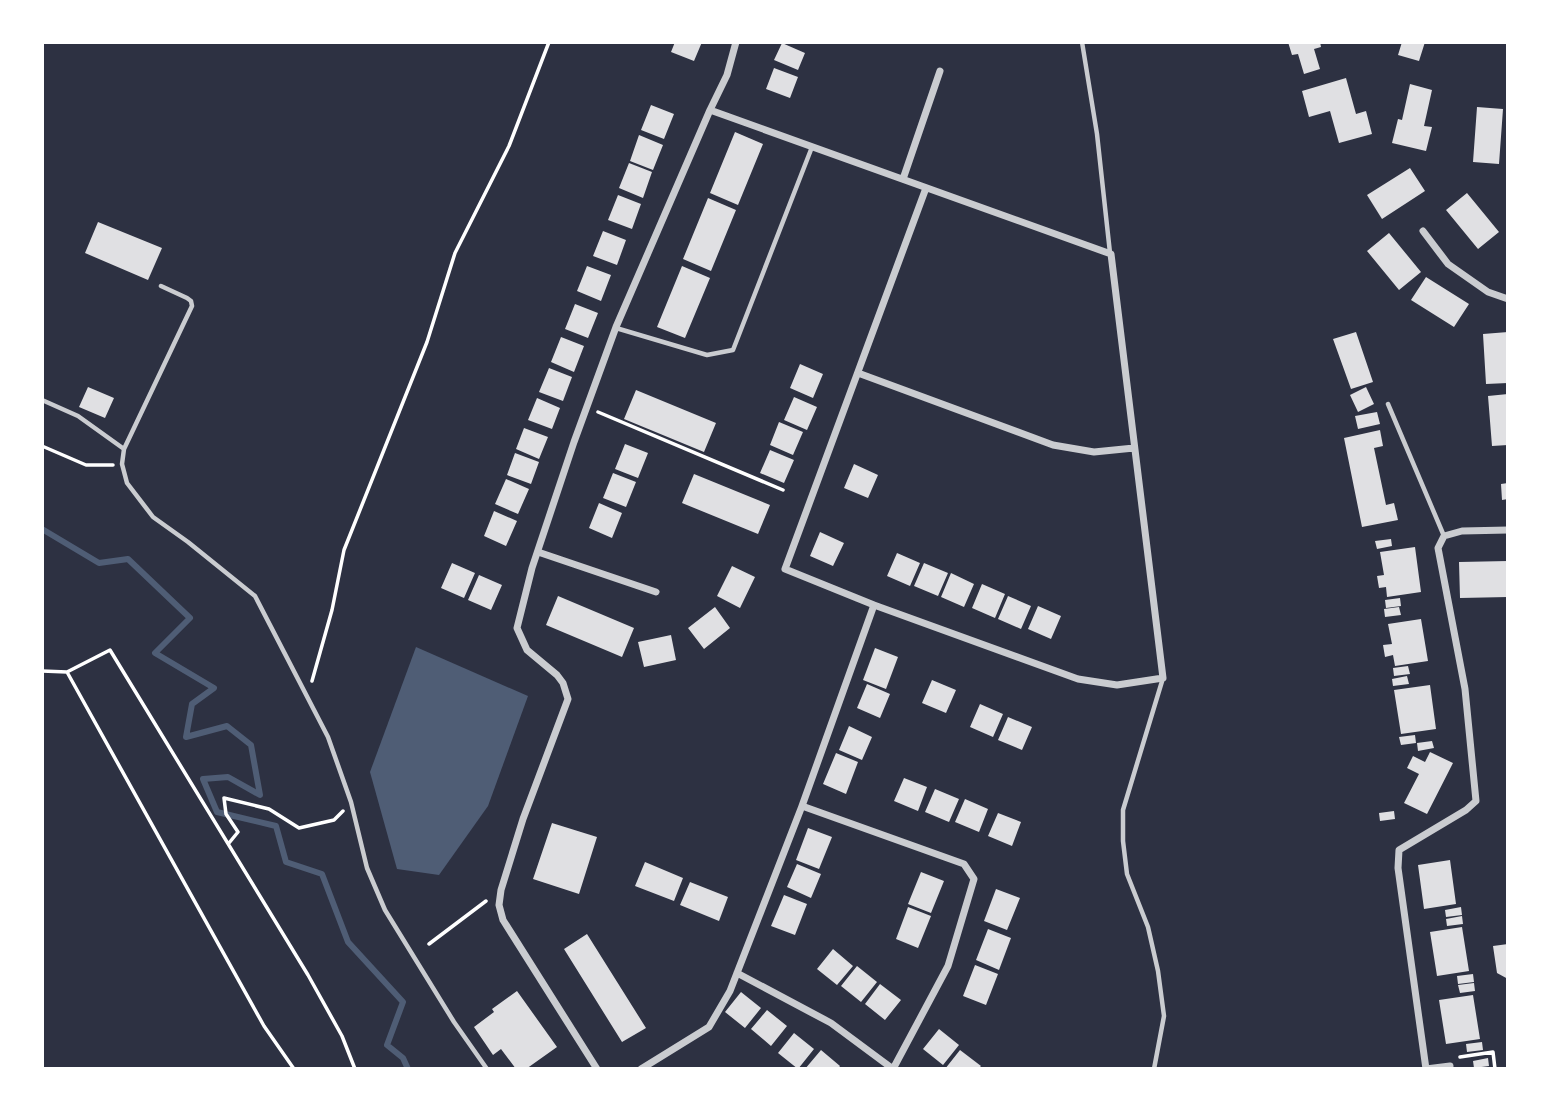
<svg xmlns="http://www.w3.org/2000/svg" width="1550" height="1111" font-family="Signika,sans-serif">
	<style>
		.water { fill: #4f5d75 }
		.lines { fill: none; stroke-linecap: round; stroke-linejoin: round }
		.stream { stroke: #4f5d75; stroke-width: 6 }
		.building { fill: #e0e0e3 }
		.path { stroke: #fff; stroke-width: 3.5 }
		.service { stroke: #caccd0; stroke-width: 4.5 }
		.minor { stroke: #caccd0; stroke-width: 7 }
	</style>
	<rect width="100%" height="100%" fill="#2d3142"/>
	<!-- water -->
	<path class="water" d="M416 647 528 696 488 806 439 875 397 869 370 772Z"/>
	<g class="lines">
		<!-- stream -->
		<path class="stream" d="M42 529 99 563 128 559 190 618 155 653 214 688 192 704 186 737 227 726 251 745 260 795 228 777 203 779 217 812 276 826 286 862 322 874 348 942 403 1002 387 1045 403 1058 408 1069"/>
	</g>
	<!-- building -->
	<path class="building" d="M675 42H702L694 61 671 52Z
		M1288 42H1320L1321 47 1314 49 1320 69 1304 74 1298 54 1292 55Z
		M1402 42H1425L1419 61 1398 55Z
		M782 43 805 53 798 70 774 60Z
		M774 68 798 77 790 98 766 89Z
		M1346 78 1356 114 1366 111 1372 134 1339 143 1330 111 1309 117 1302 91Z
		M1410 84 1432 90 1424 126 1432 127 1426 151 1392 143 1398 119 1402 120Z
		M651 105 674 114 664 139 641 130Z
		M1477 107 1503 109 1499 164 1473 162Z
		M735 132 763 144 738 205 710 193Z
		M639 135 663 145 653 170 630 161Z
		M629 163 652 172 643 198 619 188Z
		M1410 168 1425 191 1382 219 1367 195Z
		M1467 193 1499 232 1478 249 1446 210Z
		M618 195 641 204 632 229 608 220Z
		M708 198 736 210 711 271 683 259Z
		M98 222 162 248 148 280 85 253Z
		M603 231 626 240 617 265 593 256Z
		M1389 233 1421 272 1399 290 1367 251Z
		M587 266 611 275 601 301 577 291Z
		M682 266 710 278 685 338 657 327Z
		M1426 277 1469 304 1454 327 1411 300Z
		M575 304 598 313 588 338 565 329Z
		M1356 332 1373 382 1351 389 1333 339Z
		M1508 332V383L1486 384 1483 334Z
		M561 337 584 346 574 372 551 362Z
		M800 364 823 374 813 398 790 388Z
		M549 368 572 377 563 401 539 392Z
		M88 387 114 398 105 418 79 407Z
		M1366 387 1374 404 1358 412 1350 395Z
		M636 390 716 423 704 452 624 419Z
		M1508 394V445L1492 446 1488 396Z
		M794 397 817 407 807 430 784 420Z
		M537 398 560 408 552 429 528 420Z
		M1377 412 1380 424 1358 429 1355 416Z
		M779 422 803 432 793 455 770 445Z
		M524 428 548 437 539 459 516 449Z
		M1380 430 1383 446 1374 448 1386 505 1394 503 1398 520 1362 527 1344 438Z
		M625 444 648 453 638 478 615 469Z
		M770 450 794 460 784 483 760 473Z
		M515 453 539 462 531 484 507 475Z
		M854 464 878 475 868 498 844 488Z
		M613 473 636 482 626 507 603 498Z
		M694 474 770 505 758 534 682 503Z
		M506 479 529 489 518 514 495 504Z
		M1508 483V499L1502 500 1501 484Z
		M599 503 622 513 612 538 589 528Z
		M494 511 517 521 506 546 484 536Z
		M820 532 844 543 833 566 810 556Z
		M1391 539 1392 546 1377 549 1375 541Z
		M1415 547 1421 592 1387 597 1386 587 1379 588 1377 576 1384 575 1380 552Z
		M897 553 920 563 910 586 887 576Z
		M1508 561V597L1460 598 1459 562Z
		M452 563 475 573 464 598 441 588Z
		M924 563 948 573 938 596 914 586Z
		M732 566 755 577 740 608 717 596Z
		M951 573 974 584 964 607 941 597Z
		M479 575 502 585 491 610 468 600Z
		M982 584 1005 594 995 618 972 608Z
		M558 596 634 628 622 657 546 625Z
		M1008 596 1031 606 1021 629 998 619Z
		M1400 598 1401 606 1386 608 1385 600Z
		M1038 606 1061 616 1051 639 1028 629Z
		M715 607 730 628 704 649 688 628Z
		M1399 607 1401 615 1385 617 1384 609Z
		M1421 619 1428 661 1395 666 1393 655 1385 657 1383 645 1392 644 1388 624Z
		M671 635 676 660 644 667 638 642Z
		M875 648 898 657 886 689 863 680Z
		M1408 666 1410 674 1394 676 1393 668Z
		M1407 676 1409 684 1393 686 1392 679Z
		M932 680 956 690 946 713 922 703Z
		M867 684 890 694 880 718 857 708Z
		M1430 685 1436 729 1401 734 1394 690Z
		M980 704 1003 714 993 737 970 727Z
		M1008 717 1032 727 1022 750 998 740Z
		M849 726 872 737 862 760 839 750Z
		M1415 735 1416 743 1401 745 1399 737Z
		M1432 741 1434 748 1418 751 1417 743Z
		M1430 752 1453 763 1427 814 1404 803 1419 774 1407 768 1413 756 1425 762Z
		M836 753 858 762 846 794 823 784Z
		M904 778 927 787 918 811 894 801Z
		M935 789 959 799 949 822 925 812Z
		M965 799 988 809 979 832 955 822Z
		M1394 811 1395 819 1380 821 1379 813Z
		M998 813 1021 822 1012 846 988 836Z
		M552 823 597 837 579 894 533 879Z
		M808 828 832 837 819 869 796 860Z
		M1450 860 1456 904 1424 909 1418 865Z
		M645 862 683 878 674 901 635 886Z
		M797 864 821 874 811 898 787 887Z
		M921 872 944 881 931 913 908 904Z
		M690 882 728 897 719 921 680 905Z
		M996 889 1020 898 1007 930 984 921Z
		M784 895 807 904 795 935 771 926Z
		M908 907 931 916 918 948 896 939Z
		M1461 907 1462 915 1446 917 1445 910Z
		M1462 916 1463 924 1447 926 1446 919Z
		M1462 927 1469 971 1437 976 1430 932Z
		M988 929 1011 938 999 970 976 960Z
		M587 934 646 1028 622 1042 564 949Z
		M1508 944V979L1497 973 1493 946Z
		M833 949 853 966 837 985 817 969Z
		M975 965 998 974 986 1005 963 996Z
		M857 966 877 982 861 1002 841 986Z
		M1473 974 1474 982 1458 984 1457 976Z
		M1474 983 1475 991 1460 993 1458 985Z
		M880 984 901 1000 885 1020 865 1004Z
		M517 991 557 1047 526 1069H516L501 1049 493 1055 474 1027 494 1012 492 1009Z
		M741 992 761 1008 745 1028 725 1012Z
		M1473 995 1480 1039 1446 1044 1439 1000Z
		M767 1010 787 1026 771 1046 751 1029Z
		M939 1029 959 1045 943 1065 923 1049Z
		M794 1033 814 1049 798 1069 778 1053Z
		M1482 1042 1483 1050 1467 1052 1466 1044Z
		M821 1050 840 1066 838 1069H805Z
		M960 1050 981 1066 978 1069H945Z
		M1488 1058 1489 1066 1474 1068 1473 1061Z"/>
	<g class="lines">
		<!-- path -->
		<path class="path" d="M598 412 783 490
			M42 446 86 465H113
			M42 671 67 672 110 650 308 975 342 1036 355 1069
			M67 672 264 1026 294 1069
			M312 681 332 610 344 550 427 342 455 253 509 146 549 42
			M229 843 238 832 226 814 224 798 269 809 299 828 334 820 343 811
			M429 944 486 901
			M1460 1057 1493 1052 1495 1069"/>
		<!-- service -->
		<path class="service" d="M1082 42 1097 134 1110 253
			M161 286 187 298 191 301 192 306 124 449 122 464 127 483 153 517 188 542 255 596 328 737 351 802 367 868 385 910 454 1022 487 1069
			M616 328 707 355 733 350 812 147
			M42 400 78 416 124 449
			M1388 404 1444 536
			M1154 1069 1164 1016 1158 971 1148 927 1127 874 1123 841V810L1163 678"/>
		<!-- minor -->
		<path class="minor" d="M710 110 1111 254 1163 678 1117 685 1078 679 874 605 802 806
			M903 179 940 71
			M1423 231 1448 264 1488 292 1508 299
			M858 373 1053 445 1094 452 1134 448
			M538 552 656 592
			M874 605 785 569 926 188
			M737 973 831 1023 893 1069
			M1450 1066 1426 1069 1398 868 1399 850 1466 810 1476 801 1465 689 1438 548 1444 536 1462 531 1508 530
			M597 1069 503 920 499 905 501 890 523 819 568 699 563 683 557 675 527 650 517 628 532 568 574 442 616 327 710 110 727 75 736 42
			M641 1069 709 1027 730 991 802 806 964 864 974 879 948 966 893 1069"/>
	</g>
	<!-- border -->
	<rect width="1550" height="1111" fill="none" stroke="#ffffff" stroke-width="88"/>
</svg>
